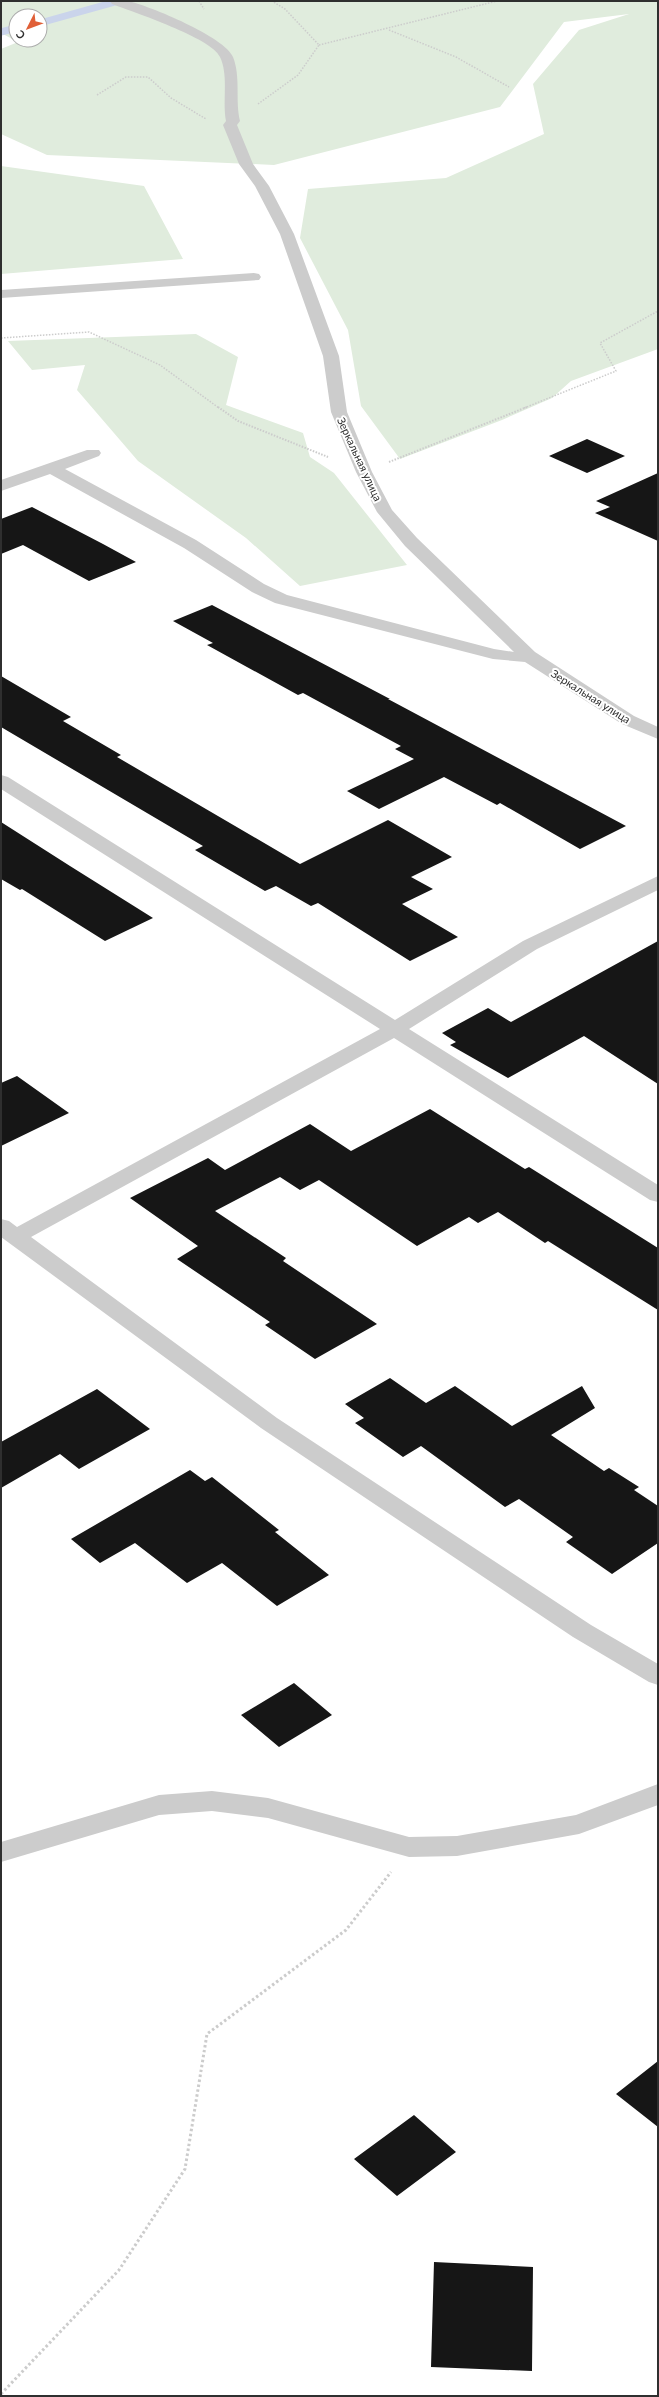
<svg xmlns="http://www.w3.org/2000/svg" width="659" height="2397" font-family="Lato,sans-serif">
	<style>
		.green { fill: #e0ecdd; fill-rule: evenodd }
		.lines { fill: none; stroke-linecap: round; stroke-linejoin: round }
		.stream { stroke: #cad4eb; stroke-width: 7 }
		.building { fill: #161616 }
		.path-far2 { stroke: #ccc; stroke-width: 1.5; stroke-dasharray: 1.5 1.5; stroke-linecap: butt }
		.path-far1 { stroke: #ccc; stroke-width: 2; stroke-dasharray: 1.5 1.5; stroke-linecap: butt }
		.path { stroke: #ccc; stroke-width: 3; stroke-dasharray: 2.5 2.5; stroke-linecap: butt }
		.minor { fill: #ccc; fill-rule: evenodd }
		.labels { text-anchor: middle; dominant-baseline: central; stroke-width: 4; stroke-linejoin: round; paint-order: stroke }
		.far-street-label { font-size: 11px; fill: #2f2f2f; stroke: #fff }
	</style>
	<rect width="100%" height="100%" fill="#fff"/>
	<!-- green -->
	<path class="green" d="M1 1H658V349L571 381 552 398 502 420 400 459 361 406 348 330 300 238 308 189 446 178 544 134 533 84 579 30 629 14 564 22 500 107 274 165 47 155 1 134V49L18 42 1 33ZM16 16H40V40H16Z
		M1 166 144 186 183 259 1 274Z
		M196 334 238 357 226 405 303 433 310 457 334 473 407 565 300 586 246 538 138 461 77 390 85 365 32 370 8 341Z"/>
	<g class="lines">
		<!-- stream -->
		<path class="stream" d="M40 23 119 1
			M1 32 16 28"/>
	</g>
	<!-- building -->
	<path class="building" d="M587 439 625 456 587 473 549 456Z
		M658 473V541L595 513 610 507 596 501Z
		M32 507 103 544 136 562 89 581 23 545 1 554V519Z
		M212 605 390 699H388L626 826 580 849 500 803 497 805 444 777 379 809 347 791 414 759 395 749 401 746 303 693 298 695 207 645 213 643 173 621Z
		M1 676 71 717 63 721 121 755 117 757 300 864 388 820 452 857 411 877 433 889 402 904 458 937 410 961 318 903 311 906 276 886 265 891 195 850 203 846 1 727Z
		M1 822 70 866 153 918 105 941 22 889 20 890 1 879Z
		M658 941V1084L584 1036 508 1078 450 1045 456 1042 442 1033 488 1008 511 1022Z
		M17 1076 69 1113 1 1146V1083Z
		M430 1109 525 1169 529 1167 658 1248V1310L548 1241 545 1243 498 1212 478 1223 469 1217 417 1246 319 1180 300 1190 280 1177 215 1211 286 1258 283 1261 377 1324 315 1359 265 1325 270 1322 177 1259 198 1246 130 1198 208 1158 225 1170 310 1124 351 1151Z
		M390 1378 426 1403 455 1386 512 1426 582 1386 595 1408 551 1435 604 1471 609 1468 639 1487 634 1490 658 1506V1543L612 1574 566 1542 573 1537 519 1499 505 1507 421 1446 403 1457 355 1423 364 1418 345 1404Z
		M97 1389 150 1429 79 1469 60 1454 1 1488V1442Z
		M190 1470 205 1481 212 1477 279 1530 275 1532 329 1575 277 1606 222 1563 187 1583 135 1543 100 1563 71 1539Z
		M294 1683 332 1715 279 1747 241 1715Z
		M658 2061V2127L616 2094Z
		M414 2115 456 2152 397 2196 354 2159Z
		M434 2262 533 2267 532 2371 431 2367Z"/>
	<g class="lines">
		<!-- path-far2 -->
		<path class="path-far2" d="M199 1 204 9
			M389 30 456 57 509 87
			M319 45 497 1
			M97 95 126 77H148L171 98 206 119
			M258 104 298 75 319 45 285 9 272 1
			M1 338 89 332 160 365 219 408
			M524 408 616 371 600 343 658 311"/>
		<!-- path-far1 -->
		<path class="path-far1" d="M218 407 238 421 328 457
			M389 462 527 407"/>
		<!-- path -->
		<path class="path" d="M1 2394 119 2270 185 2169 207 2034 346 1930 391 1872"/>
		<!-- minor -->
		<path class="minor" d="M110 1C116 1 123 0 128 1 150 6 225 37 233 57 241 77 235 100 240 121L237 125 253 164 269 186 294 234 339 356 347 412 372 472 392 510 417 538 535 652 634 716 658 727V739L622 724 525 662 493 659 275 603 252 592 184 548 50 474 1 491V480L87 450H99L101 453 99 456 65 469 196 540 264 584 287 595 494 649 514 652 405 546 377 512 356 472 331 412 323 356 280 234 255 186 239 164 223 125 226 121C222 101 229 76 220 57 212 38 133 12 112 4Z
			M254 273 259 274 261 277 259 280 1 298V290Z
			M1 775 8 777 395 1020 523 941 658 876V890L537 949 409 1029 658 1185V1202L650 1200 394 1038 31 1237 277 1418 591 1625 658 1664V1685L649 1682 573 1637 261 1428 1 1237V1219L9 1221 17 1227 380 1029 1 789Z
			M658 1784V1805L579 1834 457 1856 409 1857 268 1818 212 1811 159 1815 1 1862V1842L159 1795 212 1791 268 1798 409 1837 457 1836 576 1815Z"/>
	</g>
	<g class="labels">
		<!-- far-street labels -->
		<g class="far-street-label">
			<text transform="translate(360 459) rotate(65)">Зеркальная улица</text>
			<text transform="translate(591 696) rotate(32)">Зеркальная улица</text>
		</g>
	</g>
	<!-- border -->
	<rect width="659" height="2397" fill="none" stroke="#2f2f2f" stroke-width="4"/>
	<!-- north arrow -->
	<g transform="translate(28 28) rotate(228)"><circle r="19" fill="#ffffff" stroke="#acacac"/>
	<path d="M0-3L7 15L0 10L-7 15Z" fill="#e05f37"/>
	<text y="-6" font-size="11" font-weight="bold" text-anchor="middle" fill="#2f2f2f">С</text>
	</g>
</svg>
